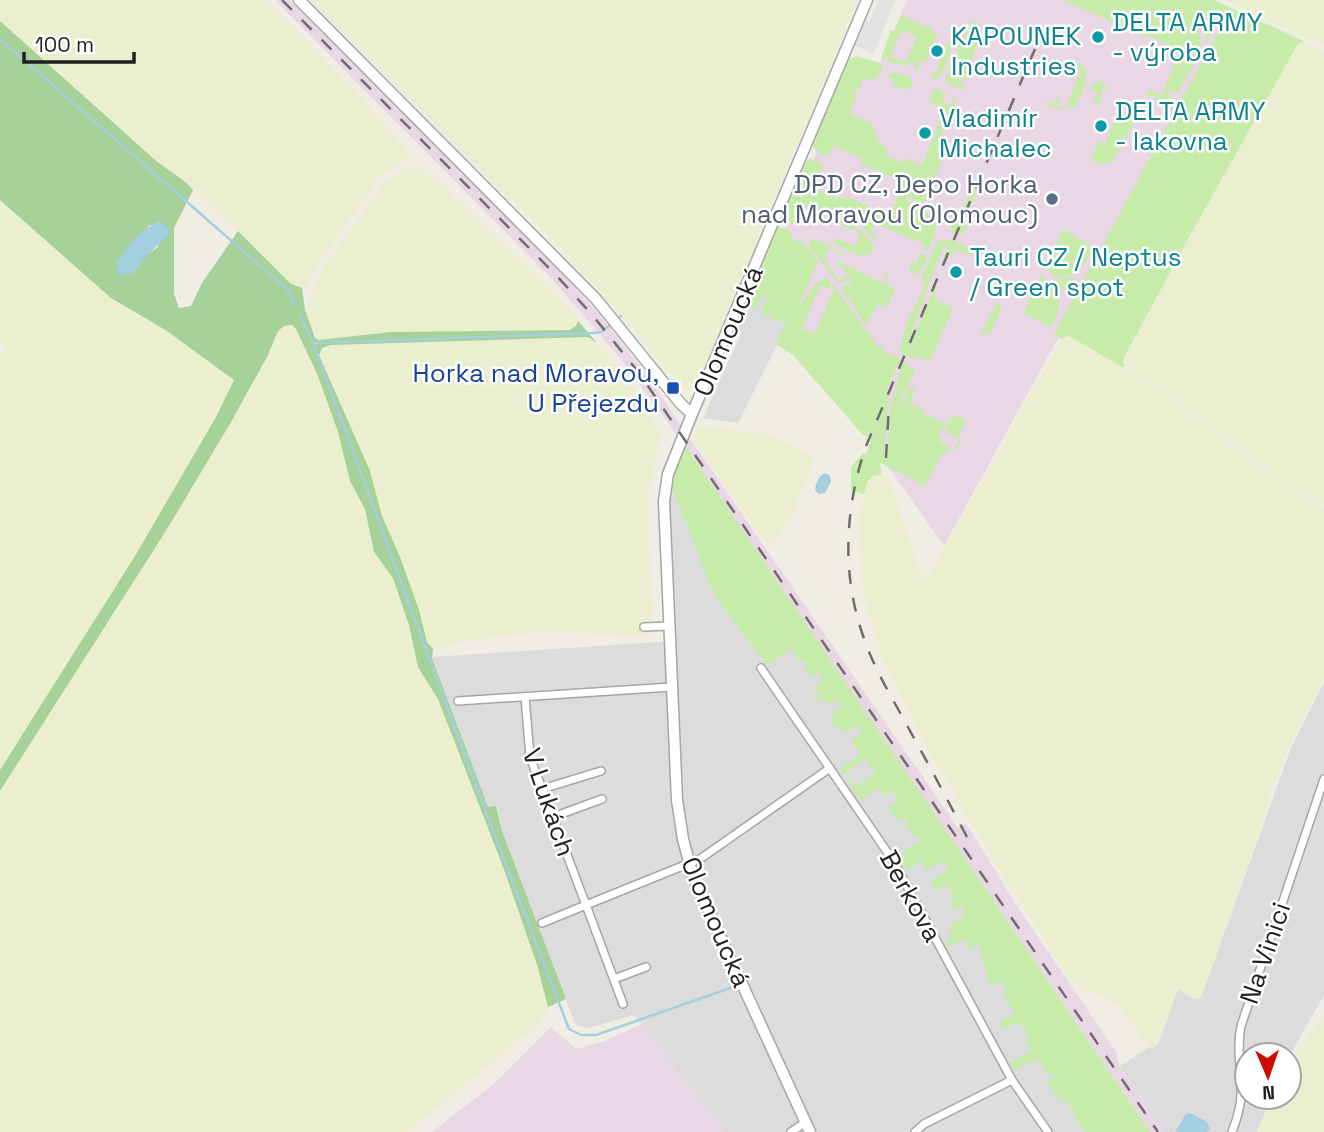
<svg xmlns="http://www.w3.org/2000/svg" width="1324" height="1132" font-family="'Space Grotesk',sans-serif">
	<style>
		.residential { fill: #dddcdc }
		.industrial { fill: #ead7e5 }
		.farmland { fill: #ebefd0 }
		.grass { fill: #c7ecaa }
		.forest { fill: #a6d199; fill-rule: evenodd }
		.parking { fill: #e3e3e3 }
		.water { fill: #a4cfdf }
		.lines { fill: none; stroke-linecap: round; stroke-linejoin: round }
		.stream { stroke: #a4cfdf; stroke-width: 2.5 }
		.minor-casing { stroke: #a6a6a6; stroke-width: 10 }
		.tertiary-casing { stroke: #a6a6a6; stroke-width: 13 }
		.minor { stroke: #fff; stroke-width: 7 }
		.tertiary { stroke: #fff; stroke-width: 10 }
		.rail { stroke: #6d6d6d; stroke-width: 2.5; stroke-dasharray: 14 14; stroke-linecap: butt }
		.culture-dot { fill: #0f9aa8; stroke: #fff; stroke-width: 2.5 }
		.service-dot { fill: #5c6f8a; stroke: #fff; stroke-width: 2.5 }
		.transit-dot { fill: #1a4fb4; stroke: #fff; stroke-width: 2.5 }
		.labels { text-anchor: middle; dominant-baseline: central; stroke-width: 5; stroke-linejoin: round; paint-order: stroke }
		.culture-label { font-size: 26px; fill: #0d838f; stroke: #fff; text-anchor: start }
		.service-label { font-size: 26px; fill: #4e5e75; stroke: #fff; text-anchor: end }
		.street-label { font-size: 26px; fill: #1f1f1f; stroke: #fff }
		.transit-label { font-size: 26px; fill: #164399; stroke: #fff; text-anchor: end }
	</style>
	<rect width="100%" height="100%" fill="#f0ede5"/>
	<!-- residential -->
	<path class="residential" d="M760 287 787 325 738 423 703 418 742 332 735 328 750 292Z
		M684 447 1151 1132H724L634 1015 588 1028 577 1025 574 1021 502 831 497 806 488 808 432 657 674 641 667 519 669 491Z
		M1324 682V995L1289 1057 1247 1055V1097H1269L1270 1102 1257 1132H1164L1120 1066 1149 1047 1153 1048 1178 989 1194 999 1202 995 1291 748Z"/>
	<!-- industrial -->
	<path class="industrial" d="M275 0H290L363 73 560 272 599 314 643 370 958 828 966 823 1015 903 1116 1052 1120 1066 1164 1132H1151L662 414 615 352 552 279Z
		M907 0H1202L1236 14 944 546 876 449 880 436 760 287 853 66 875 75Z
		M641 1024 724 1132H432L495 1083 551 1027 576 1049 605 1041Z"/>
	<!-- farmland -->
	<path class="farmland" d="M0 0H266L361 96 411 157 382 174 325 255 305 288 291 284 187 182 177 178 154 159 1 22Z
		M310 0H858L696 387 689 391 679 385 623 316 531 221Z
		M1225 0H1324V46L1258 16Z
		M1298 43H1303L1324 52V505L1280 479 1177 400 1125 366 1123 362 1193 230Z
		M418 164 545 283 575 315 578 321 576 326 569 330 319 340 316 338 305 310 326 262 386 181 398 172Z
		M0 200 111 298 167 331 234 380 216 417 135 556 0 770V356L7 347 0 341Z
		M292 325 296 328 318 376 338 432 347 472 365 509 374 552 393 578 409 625 418 667 438 699 505 872 548 1001 546 1014 538 1024 408 1132H0V791L169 526 231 422 267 357 278 331 284 326Z
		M1064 336H1069L1082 342 1159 389 1276 479 1324 508V678L1295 733 1279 773 1270 788 1266 811 1250 859 1202 995 1199 998 1194 999 1178 989 1158 1045 1153 1048 1149 1047 1118 1005 1104 996 1082 990 1064 971 980 839 928 748 882 656 863 594 859 523 867 482 877 473 882 474 889 481 915 559 926 580Z
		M588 337 608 354 650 410 660 435 648 495 652 634 643 636 541 632 466 641 433 649 427 642 419 610 400 557 382 516 370 471 319 355V351L331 345Z
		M710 426 767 434 798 447 814 460 791 518 771 542 767 543 763 540 693 440 699 428Z
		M1324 1016V1132H1257L1272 1097H1289V1062Z"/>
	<!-- grass -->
	<path class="grass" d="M1063 0H1214L1304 41 1298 44 1193 230 1125 356 1123 362 1124 368 1069 336 1061 339 1054 334 1133 189H1137L1136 183 1221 27 1210 21 1209 24 1214 30 1206 45 1203 25H1199L1201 52 1178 92 1165 91 1174 99 1169 112 1156 103 1155 96 1145 95 1148 89 1162 95 1179 50 1146 35 1143 38H1140L1142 36 1139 32 1141 26 1136 24 1135 32Z
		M901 15 933 29 932 31 938 34 926 62 921 60 918 68 923 70 921 72 914 67 913 61 907 66 889 62 892 57 906 62 917 37 902 30 889 61 881 58 891 30 894 31Z
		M972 21 983 25 982 27 978 26 973 34 980 38 966 74 969 75 967 80 963 78 960 84 966 87 963 90 948 84 945 79 953 58 955 59 958 51 956 50 960 40H963Z
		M948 41 953 43C947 57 947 73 934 80L929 73 935 74Z
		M857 56 880 63 883 67 875 79 861 80 862 86 855 91 856 98 850 113 873 125 877 140 888 149 886 155 903 163 905 158 922 165 945 109 928 102 935 87 947 94 944 96V103L950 105 954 97H957L938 142 948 147 924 203 933 207 935 202 941 205 933 209 908 197 905 199 920 208 917 210 921 208V211L924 210 929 216 935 217 936 233 929 249H923L925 244 875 224 871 231 874 233 873 237 877 239 875 242 859 223 834 213 827 215 796 202V205L806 209 795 211V222L791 224 780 218 803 162 810 159 824 164 815 188 837 198 847 197 890 215 904 182 861 164 863 159 833 146 828 156C820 153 812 151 812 141L845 61Z
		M1079 62 1086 70 1085 85 1076 106C1064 110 1051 110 1044 101L1054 104 1057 97 1060 98 1057 105 1066 108 1078 77 1082 73 1075 68Z
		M894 72 910 77 913 83 911 88 905 90 890 84 895 81 890 77 887 79 888 75Z
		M1096 82 1104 83 1107 88 1106 92 1103 88 1100 93 1102 95 1098 106 1089 100 1094 102 1098 93 1089 89Z
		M1140 102 1143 106 1112 163 1098 164 1091 160 1098 141 1105 144 1118 111 1132 117Z
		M984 161 974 188 977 193 967 213 971 215 963 234H956L949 228 952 223 956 224Z
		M839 219C859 227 862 230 874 247L870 254 861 256 821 238 833 242 835 238 855 246 860 233 837 223Z
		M776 226 791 231 793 239 805 244 818 262 799 304 802 303 815 284 825 278 831 282 830 289 820 285 802 329 815 334 833 291V284L875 343 885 352 901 359 885 393 889 394 884 458H887L890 409 903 360 915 372 900 401 902 402 911 385V390L914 386 915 389 910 403 928 413 916 411 945 423 949 415H950L943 432V426L938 437 942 434 939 441 954 449 959 438 961 441 955 451 948 449 947 452 942 454 925 486 880 463 882 474 872 476 867 482 864 494 851 491V467L863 453 866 454 873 433 870 432 867 437 862 434 793 355 776 344 786 324 783 321 780 323 760 312 767 297 764 293 755 309 744 303Z
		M1063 229 1095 248C1086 264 1063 292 1046 268Z
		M812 239 853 257 829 249 823 257 839 281 848 275 841 265 839 267 837 264 838 261 882 283 887 273 878 268 889 273 884 283 895 289 887 307 878 304 866 325 840 287 851 284 849 279 839 284 809 247V241Z
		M941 239C951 239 970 245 974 256L954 250 951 258 949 253 952 243 944 261H942L947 244 946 242 930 280 908 344 911 342 935 285 938 287 934 299 953 309 930 361 914 356 913 360 900 352 903 333 925 284 922 281V276L936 244Z
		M921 252 926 255C926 264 921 272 913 275L910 267 912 261 916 263Z
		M1043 274 1045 279 1044 283C1064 297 1062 309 1051 327L1023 314 1035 285Z
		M1078 277 1067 292 1056 286 1054 280Z
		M997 302 1002 306 991 333 984 335 981 334Z
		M953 415 966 420 958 438 945 432Z
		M684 444 1150 1132H1087L1082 1126 1080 1127 1074 1114 1076 1113 1072 1111 1067 1100 1063 1102C1057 1093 1050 1090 1046 1082L1054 1076 1052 1073 1048 1075 1038 1058 1014 1070 1010 1062 1020 1059 1019 1057 1032 1050 1025 1039 1029 1036 1023 1025 1020 1027 1017 1022 1003 1029 1000 1022 1015 1014 1003 995 1008 991 1002 981 992 986C982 969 985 958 978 943L969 949 965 939 948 947 945 941 952 936 948 928 966 914 961 906 955 909 949 903 953 900 949 884 935 891 931 882 950 868 941 862 926 870 923 861 906 870 898 855 922 839 919 835 915 838 906 826 909 824 904 817 898 821 888 808 898 801 893 792 885 796 879 788 860 801 847 781 849 779 855 787 876 773 865 759 843 775 839 769 861 754 851 741 862 733 857 726 844 733 838 725 831 729 832 717 834 715 832 712 842 706 837 700 829 706 826 700 810 703 820 696 815 689 818 688 816 685 823 680 818 672 810 676 803 667 808 664 805 660 800 662 791 649 767 665 723 608 712 590 671 485 672 477Z"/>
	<!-- forest -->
	<path class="forest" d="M0 21 154 159C164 168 186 180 193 190L174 228V294L179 308 191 306 202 283 238 231 291 284 302 288 305 310 315 338 319 340 391 332 569 330 576 326 578 321 597 343 588 337 331 345 322 348 319 355 370 471 382 516 400 557 419 610 427 642 433 649 432 658 488 807 496 806 502 831 566 999 548 1007 538 968 505 872 438 699 418 667 409 625 393 578 374 552 365 509 350 481 338 432 318 376 296 329 292 325 284 326 278 331 267 357 231 422 169 526 0 791V770L135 556 216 417 234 380 167 331 111 298 0 200ZM161 222 158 247 149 253 148 226Z"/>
	<!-- parking -->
	<path class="parking" d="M878 0H896L873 54 853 45 864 19 870 21Z"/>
	<!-- water -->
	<path class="water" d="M161 222 168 228 169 235 149 253 134 273 119 276 116 264C128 247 140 227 161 222Z
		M825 473 830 476 831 482 825 493 819 494 815 490C816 483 819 475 825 473Z
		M1190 1113 1206 1121 1210 1128 1207 1132H1175L1186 1114Z"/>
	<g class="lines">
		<!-- stream -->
		<path class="stream" d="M0 39 289 291 295 305
			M300 315 313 343 484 807 569 1029 581 1035H596L739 985
			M313 343 593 333 601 332 621 316"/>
		<!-- minor casing -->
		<g class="minor-casing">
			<path id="minor" d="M644 627 669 626
				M761 668 894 862 1012 1080 1048 1132
				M525 697 530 757 586 905 542 923
				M458 701 671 687
				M542 789 601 771
				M553 817 602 799
				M614 979 646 967
				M623 1004 586 905 700 859 830 768
				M791 1132 806 1122
				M915 1132 924 1124 1012 1080
				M1232 1132C1237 1119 1241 1107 1241 1094 1242 1071 1236 1049 1241 1026L1324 779"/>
		</g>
		<!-- tertiary casing -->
		<g class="tertiary-casing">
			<path id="tertiary" d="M299 0 596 299 681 404 692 414
				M810 1132 693 877 683 839 677 800 664 501 668 474 692 414 867 0"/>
		</g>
		<!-- minor -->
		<use href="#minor" class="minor"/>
		<!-- tertiary -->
		<use href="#tertiary" class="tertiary"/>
		<!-- rail -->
		<path class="rail" d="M282 0 556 275 594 317 639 373 1158 1132
			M886 458 889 405
			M967 837C948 801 929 765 909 729 894 701 877 674 866 644 841 579 844 510 866 446L1035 49"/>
	</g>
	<!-- markers -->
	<g class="culture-dot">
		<circle cx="1098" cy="37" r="7"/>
		<circle cx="937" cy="51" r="7"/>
		<circle cx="1101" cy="126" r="7"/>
		<circle cx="925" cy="133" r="7"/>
		<circle cx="956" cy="272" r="7"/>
	</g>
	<circle class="service-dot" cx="1052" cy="199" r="7"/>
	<rect class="transit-dot" x="666" y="381" width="14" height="14" rx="3.5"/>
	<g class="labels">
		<!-- culture labels -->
		<g class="culture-label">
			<text x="1112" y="22">DELTA ARMY<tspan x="1112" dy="30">- výroba</tspan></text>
			<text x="951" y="36">KAPOUNEK<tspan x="951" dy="30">Industries</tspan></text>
			<text x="1115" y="111">DELTA ARMY<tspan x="1115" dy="30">- lakovna</tspan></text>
			<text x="939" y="118">Vladimír<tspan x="939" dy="30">Michalec</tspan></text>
			<text x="970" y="257">Tauri CZ / Neptus<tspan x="970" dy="30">/ Green spot</tspan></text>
		</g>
		<!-- service labels -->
		<g class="service-label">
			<text x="1038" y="184">DPD CZ, Depo Horka<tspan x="1038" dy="30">nad Moravou (Olomouc)</tspan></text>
		</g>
		<!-- street labels -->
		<g class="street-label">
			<text transform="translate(728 331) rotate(-67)">Olomoucká</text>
			<text transform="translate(549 802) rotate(71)">V Lukách</text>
			<text transform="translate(911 896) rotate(61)">Berkova</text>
			<text transform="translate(716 922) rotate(67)">Olomoucká</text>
			<text transform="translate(1265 953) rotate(-71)">Na Vinici</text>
		</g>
		<!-- transit labels -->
		<g class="transit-label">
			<text x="659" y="373">Horka nad Moravou,<tspan x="659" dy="30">U Přejezdu</tspan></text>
		</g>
	</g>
	<!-- north arrow -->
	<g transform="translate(1268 1076) rotate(178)"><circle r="33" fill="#ffffff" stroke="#a5a5a5" stroke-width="2"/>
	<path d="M0-5L12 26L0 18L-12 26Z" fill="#cf0b00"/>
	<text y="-10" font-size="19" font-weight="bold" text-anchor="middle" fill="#1f1f1f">N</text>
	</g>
	<!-- scale -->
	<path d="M24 52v10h110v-10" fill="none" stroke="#1f1f1f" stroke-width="3.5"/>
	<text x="35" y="52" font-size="21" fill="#1f1f1f" stroke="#ffffff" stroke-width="5" paint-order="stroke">100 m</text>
</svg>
